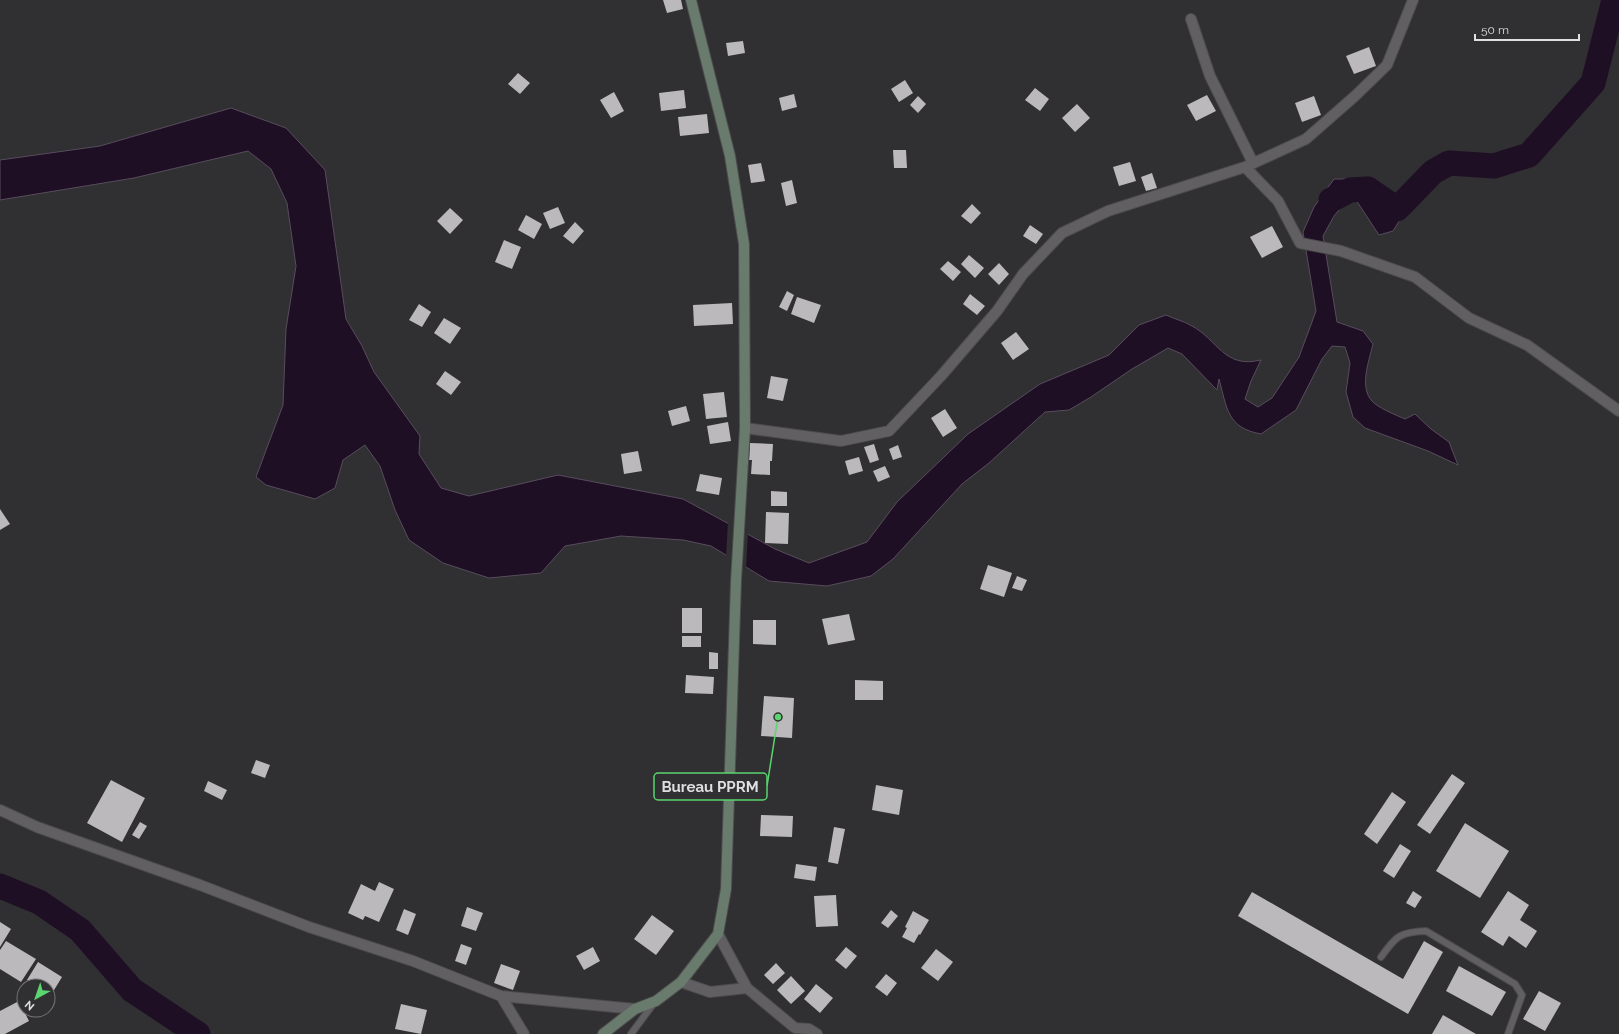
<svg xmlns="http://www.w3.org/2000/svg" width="1619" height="1034" font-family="Raleway,sans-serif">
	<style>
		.water { fill: #1e0f25; stroke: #584d5d }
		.pier { fill: #302f31 }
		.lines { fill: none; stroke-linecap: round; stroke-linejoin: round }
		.river { stroke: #1e0f25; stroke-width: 25 }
		.building { fill: #bbb9bc }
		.service-casing { stroke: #4c4b4d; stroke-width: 8 }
		.minor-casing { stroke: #4c4b4d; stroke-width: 12 }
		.secondary-casing { stroke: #4c4b4d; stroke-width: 12 }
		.service { stroke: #615f62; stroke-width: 6 }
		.minor { stroke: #615f62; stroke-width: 10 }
		.secondary { stroke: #697b6c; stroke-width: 10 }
		.leader { fill: none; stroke: #5ad56f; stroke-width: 1.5 }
		.callout-dot { fill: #5ad56f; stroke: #302f31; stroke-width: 1.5 }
		.callout { fill: #302f31; stroke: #5ad56f; stroke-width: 1.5 }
		.callout-label { font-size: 15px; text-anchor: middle; font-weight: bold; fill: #dfdee0 }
	</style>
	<rect width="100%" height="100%" fill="#302f31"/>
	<!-- water -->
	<path class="water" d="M231 108 286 128 325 170 346 319 362 346 374 372 420 436 419 454 441 488 469 496 558 475 683 499 775 549 809 563 867 542 897 502 968 434 1040 384 1109 355 1139 325 1166 315C1174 319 1184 321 1192 326 1218 340 1224 369 1261 360L1251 381 1245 399 1258 407 1272 398 1299 357 1316 311 1303 232 1314 207 1334 179H1354L1378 203 1393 198 1400 190 1406 210 1393 231 1379 235 1356 200 1344 204 1334 216 1323 236 1337 322 1363 331 1373 344C1369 361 1359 387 1372 401 1378 408 1396 415 1405 419L1415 414 1431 429 1449 442 1458 465 1428 451 1365 428 1353 417 1346 392 1350 363 1345 347 1332 346 1322 359 1296 410 1261 434C1227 428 1227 408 1219 379L1217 390 1182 354 1168 348 1132 369 1091 397 1069 410 1045 412 989 463 962 484 893 559 871 576 827 586 769 581 711 546 683 540 621 536 565 546 541 573 489 578 443 563 409 540 395 510 380 466 365 445 343 460 335 488 315 499 266 485 256 477 283 405 286 329 296 266 287 203 271 169 248 151 134 178 0 200V160L100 146Z"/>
	<!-- pier -->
	<path class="pier" d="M728 521 748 532 746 570 726 558Z"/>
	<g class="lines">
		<!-- river -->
		<path class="river" d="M1331 200 1350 190 1368 189 1397 209 1433 172 1449 163 1494 166 1529 155 1593 83 1614 0
			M0 886 39 902 80 930 132 990 198 1034"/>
	</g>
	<!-- building -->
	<path class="building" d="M663 0H681L683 9 667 13Z
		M743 41 745 53 728 56 726 43Z
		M1369 47 1376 66 1354 74 1346 56Z
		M518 73 530 83 520 94 508 84Z
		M905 80 913 93 899 102 891 89Z
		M1035 88 1049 99 1040 111 1025 100Z
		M684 90 686 108 661 111 659 93Z
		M614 92 624 111 611 118 600 100Z
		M794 94 797 107 782 111 779 98Z
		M1207 95 1216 111 1196 121 1187 105Z
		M918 96 926 104 918 113 910 105Z
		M1314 96 1321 115 1302 122 1295 103Z
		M1077 104 1090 118 1075 132 1062 118Z
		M707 114 709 133 680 136 678 117Z
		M893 150H906L907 168H894Z
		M1130 162 1136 181 1119 186 1113 167Z
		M761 163 765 181 751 183 748 165Z
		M1152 173 1157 188 1146 191 1141 177Z
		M792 180 797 203 786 206 781 183Z
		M972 204 981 213 971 224 961 216Z
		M558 207 565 223 550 229 543 213Z
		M450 208 463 220 450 234 437 221Z
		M526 215 542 224 534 239 518 230Z
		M575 222 584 231 573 244 563 236Z
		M1030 225 1043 234 1036 244 1023 236Z
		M1272 226 1283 247 1262 258 1250 237Z
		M504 240 521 247 512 269 495 262Z
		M969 255 984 268 975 278 961 264Z
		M948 261 961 272 953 281 940 269Z
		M999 263 1009 274 999 285 988 274Z
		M787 291 794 295 787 311 779 307Z
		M970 294 985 306 977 315 963 304Z
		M797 297 821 305 814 323 791 314Z
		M732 303 733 324 694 326 693 305Z
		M419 304 431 312 422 327 409 320Z
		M444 318 461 328 450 344 434 333Z
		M1016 332 1029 349 1013 360 1001 343Z
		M445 371 461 382 451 395 436 384Z
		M771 376 788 379 783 401 767 398Z
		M724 392 727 417 706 419 703 394Z
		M686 406 690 421 672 426 668 411Z
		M945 409 957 428 943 437 931 418Z
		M728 422 731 441 710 444 707 426Z
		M750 443 773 444 772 461H770V475L751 474 752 460H749Z
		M874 444 879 460 870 463 864 447Z
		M898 445 902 457 893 460 889 449Z
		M638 451 642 471 624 474 621 454Z
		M859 457 863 471 849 475 845 461Z
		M885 466 890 477 878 482 873 471Z
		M700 474 722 478 719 495 696 491Z
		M771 491 787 492V506H771Z
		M0 509 10 524 0 530Z
		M766 512 789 513 788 544 765 543Z
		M988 565 1012 573 1004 597 980 589Z
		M1017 576 1027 580 1022 591 1012 588Z
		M682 608H702V633H682Z
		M849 614 855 640 828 645 822 619Z
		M753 620H776V645L753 644Z
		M682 636H701V647H682Z
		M709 652 718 653V669H709Z
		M686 675 714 677 713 694 685 693Z
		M855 680 883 681V700H855Z
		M764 696 794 698 792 738 761 736Z
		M256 760 270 765 265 778 251 773Z
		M1452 774 1465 783 1430 834 1417 825Z
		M111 780 145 798 122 842 87 823Z
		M208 781 227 790 222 800 204 791Z
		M876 785 903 790 899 815 872 810Z
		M1392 792 1406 802 1377 844 1364 834Z
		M761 815 793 816 792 837 760 836Z
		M140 822 147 826 139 839 132 835Z
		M1465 823 1509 851 1480 898 1436 871Z
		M834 827 845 829 838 864 828 862Z
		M1400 844 1411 851 1394 878 1383 871Z
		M796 864 817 867 815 881 794 878Z
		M379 882 394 889 379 922 365 916 363 920 348 913 361 884 375 891Z
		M1413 891 1422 897 1415 908 1406 903Z
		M1508 891 1529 905 1520 920 1537 931 1526 948 1509 936 1503 946 1481 932Z
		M1252 892 1403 979 1424 941 1443 952 1408 1014 1238 916Z
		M836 895 838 926 816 927 814 896Z
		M467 907 483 913 476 931 461 926Z
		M404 909 416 914 408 935 396 930Z
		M891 910 898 916 888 928 881 923Z
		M913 911 929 920 920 935 919 934 914 943 902 937 907 928 905 927Z
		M652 915 674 931 656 955 634 939Z
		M0 922 11 929 0 947Z
		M6 941 36 959 21 982 0 969V950Z
		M461 944 472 948 466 965 455 961Z
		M593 947 600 961 584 970 576 956Z
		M846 947 857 956 846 969 835 960Z
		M936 949 953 962 938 981 921 968Z
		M38 962 62 977 51 995 48 993V986H37L27 980Z
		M776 963 785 973 773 984 764 975Z
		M501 964 520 971 513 990 494 983Z
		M1459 966 1506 992 1492 1016 1446 991Z
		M886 974 897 983 887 996 875 987Z
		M791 976 805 991 791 1004 777 990Z
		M816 984 833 998 820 1013 804 999Z
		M1539 991 1561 1003 1545 1031 1523 1019Z
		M19 1001 29 1021 5 1034H0V1011Z
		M401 1004 427 1010 421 1034 395 1029Z
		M1443 1015 1476 1034H1432Z"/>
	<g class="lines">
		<!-- service casing -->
		<g class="service-casing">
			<path id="service" d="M1381 957C1396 936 1400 932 1426 931L1515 984 1522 995 1508 1034
				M631 1034 654 1003"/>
		</g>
		<!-- minor casing -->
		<g class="minor-casing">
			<path id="minor" d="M1191 19 1210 76 1253 163
				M1245 167 1306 139 1355 96 1387 65 1413 0
				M745 428 841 441 889 431 941 376 997 311 1023 274 1062 233 1108 211 1245 167 1278 201 1300 243 1341 251 1415 277 1469 318 1527 345 1619 411
				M0 810 37 827 200 885 309 927 413 961 501 996 635 1009
				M718 934 747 988 795 1028 809 1029 817 1034
				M681 982 710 992 747 988
				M501 996 524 1034"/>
		</g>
		<!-- secondary casing -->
		<g class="secondary-casing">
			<path id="secondary" d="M603 1034 635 1009 656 1001 681 982 718 934 726 889 736 581 745 428 744 244 730 156 691 0"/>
		</g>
		<!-- service -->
		<use href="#service" class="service"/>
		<!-- minor -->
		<use href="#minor" class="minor"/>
		<!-- secondary -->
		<use href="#secondary" class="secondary"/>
	</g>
	<!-- callouts -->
	<path class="leader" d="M778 717L767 786"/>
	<circle class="callout-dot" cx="778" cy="717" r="4"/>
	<rect class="callout" x="654" y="773" width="113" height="27" rx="4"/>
	<g class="callout-label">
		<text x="710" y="792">Bureau PPRM</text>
	</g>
	<!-- north arrow -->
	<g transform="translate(36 998) rotate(220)"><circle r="19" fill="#302f31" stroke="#767577"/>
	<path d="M0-3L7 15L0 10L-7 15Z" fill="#5ad56f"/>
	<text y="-6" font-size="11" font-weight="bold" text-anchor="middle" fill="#dfdee0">N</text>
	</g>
	<!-- scale -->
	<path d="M1475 34v6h104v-6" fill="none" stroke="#dfdee0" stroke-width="2"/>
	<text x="1481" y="34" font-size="12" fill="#dfdee0" stroke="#302f31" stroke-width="3" paint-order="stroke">50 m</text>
</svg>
